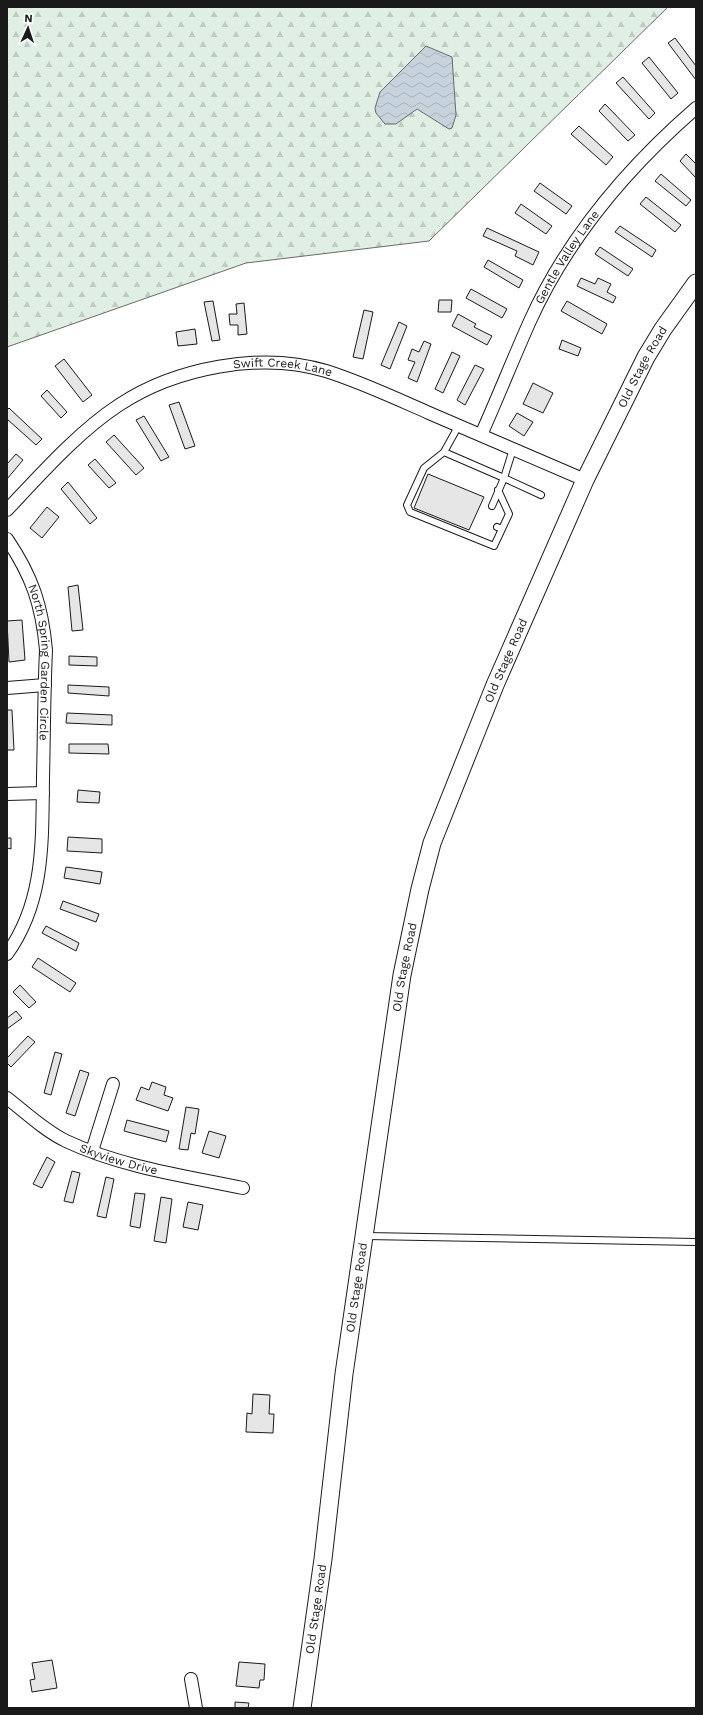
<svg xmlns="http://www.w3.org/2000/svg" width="703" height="1715" font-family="'Work Sans',sans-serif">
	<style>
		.forest { fill: url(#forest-firs); stroke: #6a6a6a }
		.water { fill: url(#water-waves); stroke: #6a6a6a }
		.building { fill: #e6e6e6; stroke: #1a1a1a }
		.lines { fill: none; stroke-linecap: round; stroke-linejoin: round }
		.service-casing { stroke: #1a1a1a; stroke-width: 8 }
		.minor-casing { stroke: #1a1a1a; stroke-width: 14 }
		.secondary-casing { stroke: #1a1a1a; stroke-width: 19 }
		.service { stroke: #fff; stroke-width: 6 }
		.minor { stroke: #fff; stroke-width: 12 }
		.secondary { stroke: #fff; stroke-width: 17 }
		.labels { text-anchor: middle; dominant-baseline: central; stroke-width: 3; stroke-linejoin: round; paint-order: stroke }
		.street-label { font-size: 12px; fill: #1a1a1a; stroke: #fff }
	</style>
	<defs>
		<pattern id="forest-firs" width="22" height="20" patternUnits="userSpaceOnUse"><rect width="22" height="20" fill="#e0efe3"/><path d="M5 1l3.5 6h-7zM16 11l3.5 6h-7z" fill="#c0ccc2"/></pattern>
		<pattern id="water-waves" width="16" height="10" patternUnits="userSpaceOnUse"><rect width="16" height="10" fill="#c6d2dc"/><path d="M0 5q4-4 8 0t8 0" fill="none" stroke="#aab4bc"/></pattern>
	</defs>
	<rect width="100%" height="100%" fill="#fff"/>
	<!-- forest -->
	<path class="forest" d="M7 7H668L429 241 246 263 7 347Z"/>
	<!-- water -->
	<path class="water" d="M426 46 452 57 456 115 452 128 449 129 417 109 396 124H385L376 113 375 108 380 92Z"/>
	<!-- building -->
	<path class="building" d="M675 38 696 66V80L668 43Z
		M649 57 678 93 671 99 642 63Z
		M623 77 655 113 649 119 616 83Z
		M605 104 635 135 628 141 599 111Z
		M579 126 613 157 606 165 571 134Z
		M686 154 696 164V178L680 161Z
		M661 174 691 200 686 206 655 181Z
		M540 183 572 206 566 214 534 191Z
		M646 197 681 225 675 232 640 204Z
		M521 204 552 226 546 234 515 213Z
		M620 226 656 250 652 257 615 232Z
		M487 228 539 252 533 265 515 256 517 251 483 236Z
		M600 247 633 269 628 276 595 254Z
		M488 260 523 280 519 288 484 267Z
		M581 278 595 284 598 278 611 284 607 292 616 297 613 303 577 286Z
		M471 289 507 309 502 318 466 298Z
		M439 300H452L451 312H438Z
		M213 301 220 340 212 341 204 302Z
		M567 301 607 324 602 334 561 311Z
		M244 303 247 334 238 335V325H230L229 314H237L236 304Z
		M364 310 373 312 363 359 353 357Z
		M458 314 476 324 474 327 492 336 487 345 452 326Z
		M399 322 407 326 390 369 381 365Z
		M195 329 197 344 178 346 176 332Z
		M562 340 581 348 578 356 559 349Z
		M424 341 431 344 417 382 408 378 415 362 408 360 412 349 419 352Z
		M452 352 460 356 443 393 435 389Z
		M64 359 92 395 83 402 55 366Z
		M475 365 484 369 465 405 457 400Z
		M533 383 553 393 543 413 523 404Z
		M47 390 67 412 61 418 41 396Z
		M179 402 195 446 185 449 169 405Z
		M9 408 42 439 36 445 7 419V410Z
		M517 413 533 422 524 436 509 426Z
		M144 416 169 457 161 461 136 420Z
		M114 435 144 468 136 475 106 442Z
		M16 454 23 460 7 479V464Z
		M95 459 116 483 109 488 88 465Z
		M428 474 484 497 469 530 414 508Z
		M68 482 97 518 90 524 61 489Z
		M47 507 59 517 42 538 30 528Z
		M78 585 83 630 72 631 68 587Z
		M22 620 25 660 9 662 7 621Z
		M69 656 97 657V666L69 665Z
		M68 685 109 687V696L68 693Z
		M7 710H12L14 750H7Z
		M67 713 112 715V725L66 723Z
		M69 744H108L109 754 69 753Z
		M78 790 100 792 99 803 77 802Z
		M68 837 102 839V853L67 851Z
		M7 838H11V849L7 848Z
		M66 867 102 872 100 884 64 878Z
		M63 901 99 914 96 922 60 909Z
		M46 926 79 943 76 951 42 933Z
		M38 958 76 983 70 992 32 967Z
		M20 985 36 1002 29 1008 13 992Z
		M16 1011 22 1018 7 1029V1018Z
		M28 1036 35 1042 11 1067 7 1063V1058Z
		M55 1052 62 1054 51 1095 44 1093Z
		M80 1070 89 1073 75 1116 66 1113Z
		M152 1082 166 1087 164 1095 173 1098 168 1111 136 1100 141 1087 149 1090Z
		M186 1107 199 1109 195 1134 191 1133 188 1150 179 1149Z
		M127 1120 169 1131 166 1142 124 1131Z
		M209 1131 226 1136 219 1158 202 1153Z
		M47 1157 55 1162 42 1188 33 1184Z
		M72 1171 80 1173 73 1203 64 1201Z
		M106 1177 114 1179 106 1218 97 1216Z
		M135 1193 145 1194 140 1228 130 1226Z
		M161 1197 172 1199 166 1243 154 1241Z
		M188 1202 203 1205 198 1230 183 1227Z
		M253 1394 270 1395 269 1414H274L273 1433 246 1432 247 1413 252 1414Z
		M52 1660 57 1688 32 1692 30 1680 35 1679 32 1663Z
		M239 1662 265 1664 264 1680H260L259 1688 236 1686Z
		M235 1702 249 1703 248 1708H253H235Z"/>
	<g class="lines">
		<!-- service casing -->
		<g class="service-casing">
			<path id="service" d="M459 425 444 452 504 478 513 449
				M444 452 424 468 407 505 410 512 494 546 502 529
				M492 506 504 478 541 495
				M497 527 502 529 509 514 498 490
				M366 1236 696 1242"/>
		</g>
		<!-- minor casing -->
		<g class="minor-casing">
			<g id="minor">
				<path id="s1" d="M481 435C498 397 513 359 530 321 568 237 627 168 696 108"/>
				<path id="s2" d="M7 510C40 475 79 431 119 405 175 368 261 351 326 371 361 382 395 398 429 413 481 435 533 458 585 480"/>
				<path id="s3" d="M7 539C32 576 42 605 46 650 44 693 44 735 43 778 42 841 45 901 7 954"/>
				<path d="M7 688 45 685"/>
				<path d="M7 794 43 793"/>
				<path id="s4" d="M7 1098C25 1112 45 1131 66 1141 121 1167 185 1176 243 1188"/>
				<path d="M92 1151 113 1084"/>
				<path d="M191 1679 196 1708"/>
			</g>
		</g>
		<!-- secondary casing -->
		<g class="secondary-casing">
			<g id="secondary">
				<path id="s5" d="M302 1708 323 1559 344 1374 402 975 420 889 432 843 495 685 585 480 646 357 663 329 696 283"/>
			</g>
		</g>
		<!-- service -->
		<use href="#service" class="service"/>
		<!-- minor -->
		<use href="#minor" class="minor"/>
		<!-- secondary -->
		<use href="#secondary" class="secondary"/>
	</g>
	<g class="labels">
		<!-- street labels -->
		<g class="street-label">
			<text stroke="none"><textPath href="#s1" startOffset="198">Gentle Valley Lane</textPath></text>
			<text stroke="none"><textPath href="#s5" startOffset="1396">Old Stage Road</textPath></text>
			<text stroke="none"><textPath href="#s2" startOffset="326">Swift Creek Lane</textPath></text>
			<text stroke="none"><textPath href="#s5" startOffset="1072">Old Stage Road</textPath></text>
			<text stroke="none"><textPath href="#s3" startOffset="131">North Spring Garden Circle</textPath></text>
			<text stroke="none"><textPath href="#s5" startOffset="748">Old Stage Road</textPath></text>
			<text stroke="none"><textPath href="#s4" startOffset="129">Skyview Drive</textPath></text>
			<text stroke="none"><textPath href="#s5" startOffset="424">Old Stage Road</textPath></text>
			<text stroke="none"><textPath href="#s5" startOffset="100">Old Stage Road</textPath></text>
		</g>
	</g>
	<!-- border -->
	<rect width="703" height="1715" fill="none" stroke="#1a1a1a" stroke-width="16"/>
	<!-- north arrow -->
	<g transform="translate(28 28) rotate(3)" stroke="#ffffff" stroke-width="3" paint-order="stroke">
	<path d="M0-3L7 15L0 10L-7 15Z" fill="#1a1a1a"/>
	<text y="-6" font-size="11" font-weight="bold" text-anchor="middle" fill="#1a1a1a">N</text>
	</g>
</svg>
